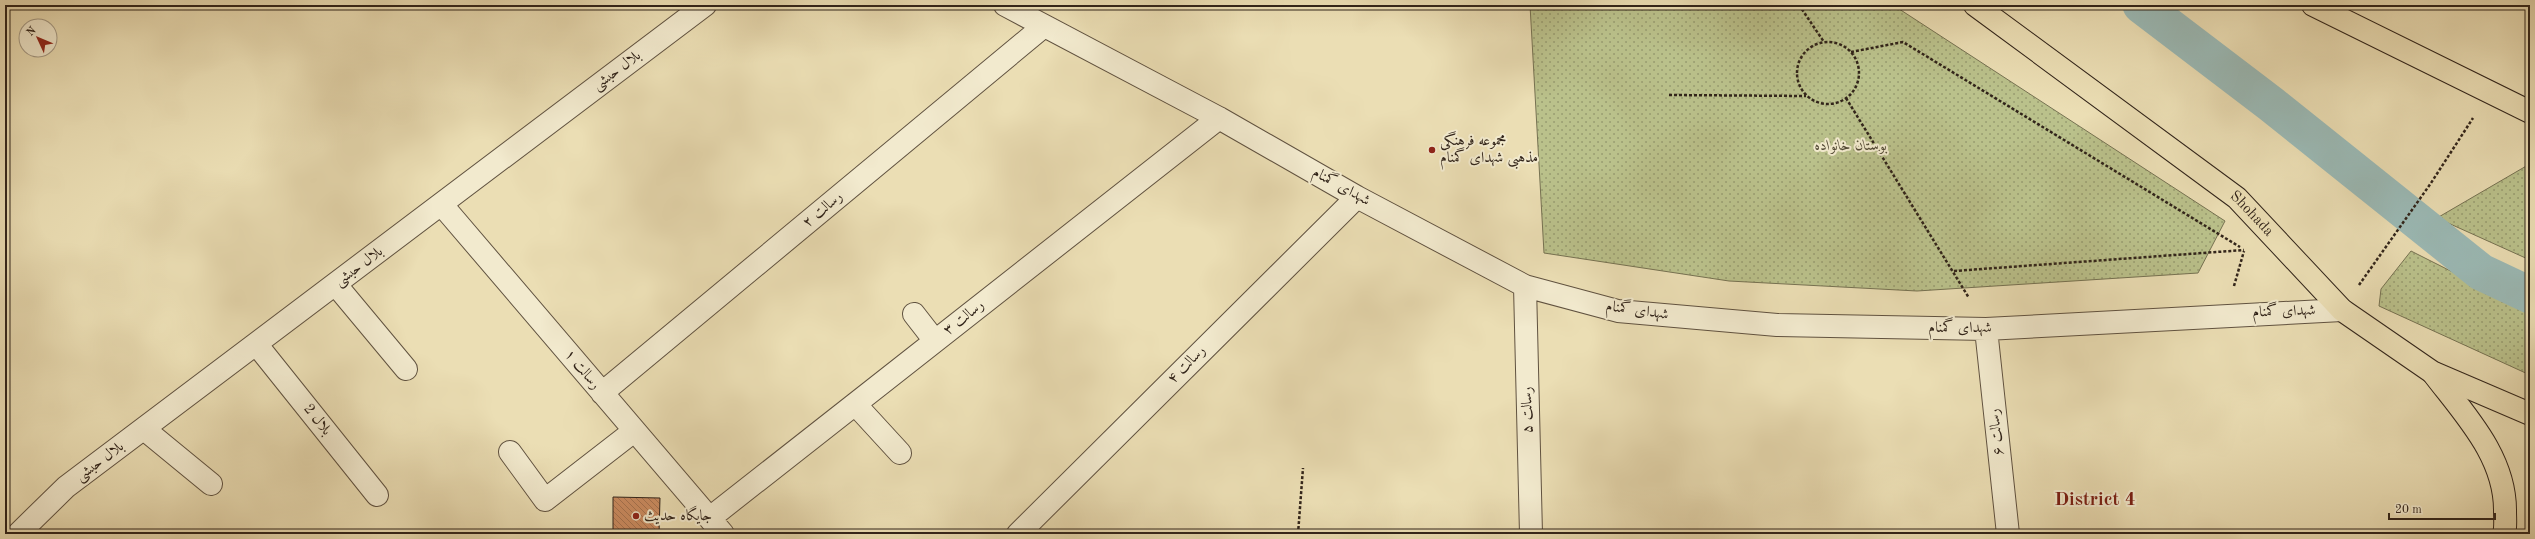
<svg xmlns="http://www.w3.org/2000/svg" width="2535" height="539" font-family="'Old Standard TT',Amiri,serif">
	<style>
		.grass { fill: url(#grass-dots); stroke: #767252 }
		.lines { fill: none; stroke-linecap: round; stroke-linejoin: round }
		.canal { stroke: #9bbab6; stroke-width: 37 }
		.building { fill: url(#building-back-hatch); stroke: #31241a }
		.minor-casing { stroke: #605240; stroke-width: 24 }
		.major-casing { stroke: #31241a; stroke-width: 24 }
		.path { stroke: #31241a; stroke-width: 2.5; stroke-dasharray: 3 2; stroke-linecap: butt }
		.minor { stroke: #f2eace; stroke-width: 22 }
		.major { stroke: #ebdeb4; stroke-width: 22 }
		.poi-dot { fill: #8f2418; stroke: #f2eace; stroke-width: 1.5 }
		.labels { text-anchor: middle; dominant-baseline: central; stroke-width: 4; stroke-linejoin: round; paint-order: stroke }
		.street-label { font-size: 15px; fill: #31241a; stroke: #f2eace }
		.poi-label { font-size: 15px; fill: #31241a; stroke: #f2eace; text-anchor: start }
		.park-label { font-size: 15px; font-style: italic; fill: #534b36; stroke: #f2eace }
		.district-label { font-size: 19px; font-weight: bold; fill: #7a1f14; stroke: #f2eace }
	</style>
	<defs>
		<pattern id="grass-dots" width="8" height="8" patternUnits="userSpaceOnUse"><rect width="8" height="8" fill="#bac18b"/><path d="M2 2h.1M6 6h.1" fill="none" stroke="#989d71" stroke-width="1.8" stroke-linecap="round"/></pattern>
		<pattern id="building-back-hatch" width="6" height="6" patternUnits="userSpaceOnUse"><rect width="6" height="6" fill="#cd8d62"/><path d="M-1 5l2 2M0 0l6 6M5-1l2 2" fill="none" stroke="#a77350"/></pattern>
	</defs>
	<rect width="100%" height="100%" fill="#ebdeb4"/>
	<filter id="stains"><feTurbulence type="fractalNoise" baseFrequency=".005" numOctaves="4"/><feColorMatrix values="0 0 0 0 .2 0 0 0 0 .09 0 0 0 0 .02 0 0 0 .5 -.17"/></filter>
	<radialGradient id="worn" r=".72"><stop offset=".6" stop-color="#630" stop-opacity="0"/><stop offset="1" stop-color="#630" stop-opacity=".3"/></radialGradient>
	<!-- grass -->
	<path class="grass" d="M1530 5H1893L2225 221 2198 273 1917 291 1729 281 1544 253Z
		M2528 165H2530V260L2437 218Z
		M2411 251 2530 311V375L2379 306 2381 289Z"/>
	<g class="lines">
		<!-- canal -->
		<path class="canal" d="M2141 5 2271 104 2481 272 2530 295"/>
	</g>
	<!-- building -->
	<path class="building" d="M613 497 660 498 659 534H613Z"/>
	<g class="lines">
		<!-- minor casing -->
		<g class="minor-casing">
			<path id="minor" d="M1005 5 1219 118 1357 197 1525 286 1618 311 1777 325 1986 329 2342 310
				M442 205 723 534
				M336 285 406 369
				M1525 286 1531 534
				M914 314 935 341
				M1986 329 2008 534
				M257 345 377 495
				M602 393 1044 26
				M855 404 900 453
				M144 429 211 484
				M510 452 545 500 634 431
				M710 518 1219 118
				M18 534 66 487 705 5
				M1018 534 1357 197"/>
		</g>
		<!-- major casing -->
		<g class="major-casing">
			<g id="major">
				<path id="s1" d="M1975 5 2237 198 2342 310 2432 372 2530 414"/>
				<path d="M2313 5 2530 112"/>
				<path d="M2433 373C2465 415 2506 457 2505 512 2505 519 2506 527 2504 534"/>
			</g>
		</g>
		<!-- path -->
		<path class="path" d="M1799 5 1824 42
			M1797 73a31 31 0 1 1 62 0a31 31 0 1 1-62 0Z
			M1851 52 1903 42 2240 247
			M1669 95 1806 96
			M1846 98 1969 298
			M1954 271 2244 250
			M2359 285 2431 183 2473 118
			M2234 286 2244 251
			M1298 534 1303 468"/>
		<!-- minor -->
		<use href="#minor" class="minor"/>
		<!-- major -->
		<use href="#major" class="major"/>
	</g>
	<!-- markers -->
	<g class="poi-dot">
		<circle cx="1432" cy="150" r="4"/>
		<circle cx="636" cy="516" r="4"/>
	</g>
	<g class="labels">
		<!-- street labels -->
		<g class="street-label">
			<text transform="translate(617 71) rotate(-37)">بلال حبشی</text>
			<text transform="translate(1341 187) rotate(29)">شهدای گمنام</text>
			<text transform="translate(823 210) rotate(-40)">رسالت ۲</text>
			<text stroke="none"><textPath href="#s1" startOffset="347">Shohada</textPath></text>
			<text transform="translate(359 267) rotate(-37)">بلال حبشی</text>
			<text transform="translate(1637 311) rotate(8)">شهدای گمنام</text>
			<text transform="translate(2284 312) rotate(-2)">شهدای گمنام</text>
			<text transform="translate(964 318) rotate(-38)">رسالت ۳</text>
			<text x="1960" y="328">شهدای گمنام</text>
			<text transform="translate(1187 365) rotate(-45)">رسالت ۴</text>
			<text transform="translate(582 370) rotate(50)">رسالت ۱</text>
			<text transform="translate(1528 410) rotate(-91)">رسالت ۵</text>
			<text transform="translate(317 420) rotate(51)">بلال 2</text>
			<text transform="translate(1997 432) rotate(-96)">رسالت ۶</text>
			<text transform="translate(100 462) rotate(-37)">بلال حبشی</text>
		</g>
		<!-- poi labels -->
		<g class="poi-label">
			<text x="1440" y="141">مجموعه فرهنگی<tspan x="1440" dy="17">مذهبی شهدای گمنام</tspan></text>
			<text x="644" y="516">جایگاه حدیث</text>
		</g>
		<!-- park labels -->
		<g class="park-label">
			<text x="1851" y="146">بوستان خانواده</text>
		</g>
		<!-- district labels -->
		<g class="district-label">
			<text x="2095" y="500">District 4</text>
		</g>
	</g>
	<!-- margin -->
	<rect width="2535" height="539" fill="none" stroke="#ebdeb4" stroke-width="20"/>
	<rect x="6" y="6" width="2523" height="527" fill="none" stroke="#31241a" stroke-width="2"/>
	<rect x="10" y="10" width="2515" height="519" fill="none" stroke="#31241a"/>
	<!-- north arrow -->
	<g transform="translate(38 38) rotate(314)"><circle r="19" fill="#f2eace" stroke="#a59b86"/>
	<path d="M0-3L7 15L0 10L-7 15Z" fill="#8f2418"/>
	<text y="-6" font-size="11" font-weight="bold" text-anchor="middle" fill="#31241a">N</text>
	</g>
	<!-- scale -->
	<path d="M2389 513v6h106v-6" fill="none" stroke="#31241a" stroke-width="2"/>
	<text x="2395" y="513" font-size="12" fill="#31241a" stroke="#f2eace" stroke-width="3" paint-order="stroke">20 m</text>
	<rect width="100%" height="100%" filter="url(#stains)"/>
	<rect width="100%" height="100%" fill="url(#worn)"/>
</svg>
